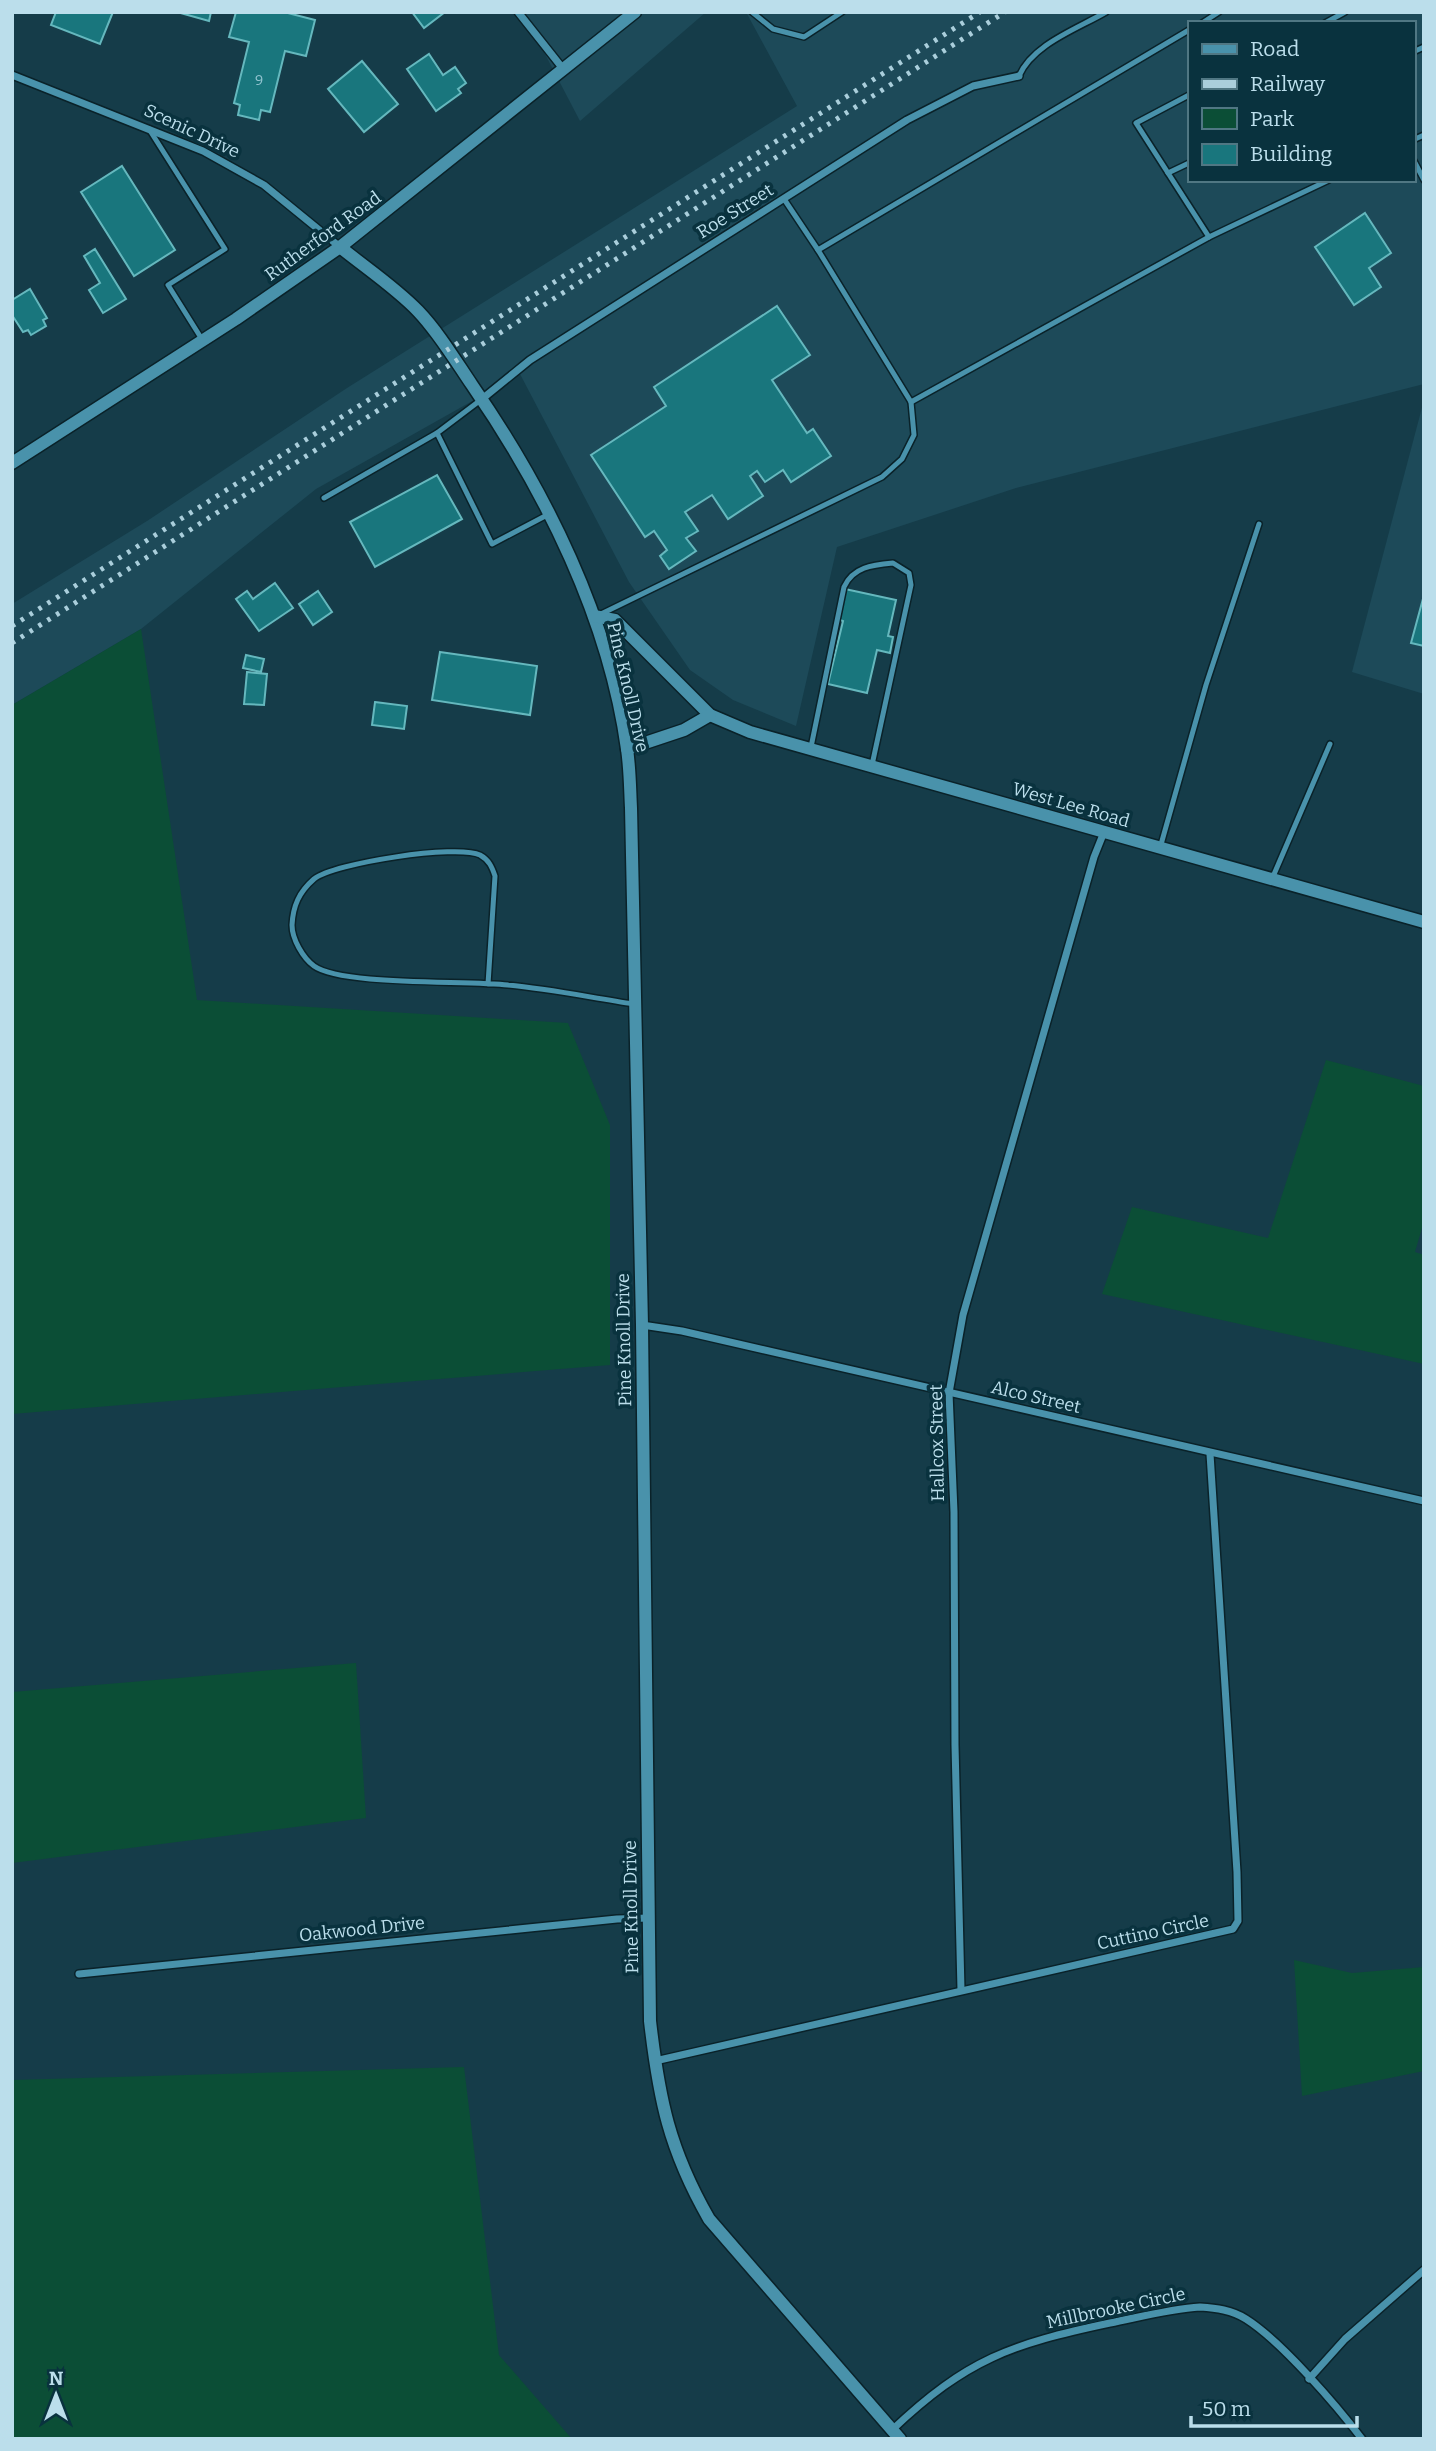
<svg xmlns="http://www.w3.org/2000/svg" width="1436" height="2451" font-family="Bitter,serif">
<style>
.built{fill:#1d4a59;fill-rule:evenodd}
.green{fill:#0b4e36}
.building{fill:#19767d;stroke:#65b8be;stroke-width:2}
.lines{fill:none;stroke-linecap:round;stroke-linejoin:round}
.service-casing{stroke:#0a2229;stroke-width:8}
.minor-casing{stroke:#0a2229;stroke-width:10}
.tertiary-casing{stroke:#0a2229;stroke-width:15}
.service{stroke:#4992ab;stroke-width:5}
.minor{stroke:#4992ab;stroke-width:7}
.tertiary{stroke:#4992ab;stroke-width:12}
.rail{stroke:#aacedb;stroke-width:5;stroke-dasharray:3.5 7;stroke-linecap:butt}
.labels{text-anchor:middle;stroke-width:7;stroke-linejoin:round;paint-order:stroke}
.number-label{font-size:14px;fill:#92c4d0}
.street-label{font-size:18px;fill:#bbdeeb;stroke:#09323e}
</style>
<rect width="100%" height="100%" fill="#153c49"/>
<!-- built -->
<g class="built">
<polygon points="523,12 706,12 580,121"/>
<path d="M746,12H1424V384L1016,488L837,547L796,726L733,700L690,670L629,582L520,374L316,489L141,629L12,705V604L147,521L347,388L797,106ZM1189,23H1413V180H1189Z"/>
<polygon points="1424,400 1424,694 1352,672"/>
</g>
<!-- green -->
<g class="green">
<polygon points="141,629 197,1000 568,1023 610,1125 610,1365 12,1414 12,705"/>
<polygon points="1326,1060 1424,1086 1424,1221 1415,1252 1424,1255 1424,1364 1102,1294 1132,1207 1268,1238"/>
<polygon points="356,1663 366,1818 12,1863 12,1692"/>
<polygon points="1294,1960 1352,1973 1424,1967 1424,2071 1302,2096"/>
<polygon points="464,2067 499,2355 572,2439 12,2439 12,2080"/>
</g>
<!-- building -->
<g class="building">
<polygon points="56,12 113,12 100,44 51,25"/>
<polygon points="177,12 211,12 209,21"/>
<polygon points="236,12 284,12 315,20 306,56 285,51 270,112 261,110 259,120 238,115 240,105 234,103 249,42 229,37"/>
<polygon points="412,12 445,12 424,28"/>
<polygon points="429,54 443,75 455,67 466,83 458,89 461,93 436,111 407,69"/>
<polygon points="362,61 398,104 364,132 328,89"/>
<polygon points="122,166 175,250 134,276 81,192"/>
<polygon points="1365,213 1391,253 1369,268 1381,287 1354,305 1315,247"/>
<polygon points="95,249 126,299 103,313 89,290 100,283 84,256"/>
<polygon points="30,289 47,318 43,320 46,326 31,335 28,330 23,332 12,315 12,300"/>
<polygon points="777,306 810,355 772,380 807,433 813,429 831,456 791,482 783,470 765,482 757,471 750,476 763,496 728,519 712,495 685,512 698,531 686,538 696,551 669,569 660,556 667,550 654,531 645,537 591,455 666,406 654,387"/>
<polygon points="437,475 462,519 375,567 350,522"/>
<polygon points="275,583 293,608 259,631 236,599 247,591 253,599"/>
<polygon points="845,589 896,600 888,636 893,637 890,653 877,650 867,693 828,684 843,621 838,619"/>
<polygon points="318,591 332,612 313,625 299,604"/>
<polygon points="1424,595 1424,646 1411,643"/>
<polygon points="440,652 537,666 530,715 432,700"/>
<polygon points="246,655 264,659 261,672 243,668"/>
<polygon points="247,672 267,674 264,705 244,704"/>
<polygon points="375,702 407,706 404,729 372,725"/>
</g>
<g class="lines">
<defs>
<g id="service">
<polyline points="752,12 773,29 804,37 842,12"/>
<polyline points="1202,23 1219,12"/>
<polyline points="1325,23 1345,12"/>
<polyline points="1413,52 1424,47"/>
<path d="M1019,76C1033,44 1077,29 1106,12"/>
<polyline points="149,129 225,249 168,285 203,341"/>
<polyline points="1413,140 1424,135"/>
<polyline points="1413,159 1424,180"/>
<polyline points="1189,163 1168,173 1209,237 1329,180"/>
<polyline points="1168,173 1136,123 1189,95"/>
<polyline points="784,199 818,250 1189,30"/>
<polyline points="482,399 437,433 492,544 549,514"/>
<polyline points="911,402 1209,237"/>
<polyline points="324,498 437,433"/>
<polyline points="601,614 882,477 902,459 914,435 911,402 818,250"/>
<path d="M811,747L844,587C853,567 872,565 893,563L909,573L911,585L872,765"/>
<polyline points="1160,848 1206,685 1259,524"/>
<polyline points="1272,879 1330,744"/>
<path d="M488,984L495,876C492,867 489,860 480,855C457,844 334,863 314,879C299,892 293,906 292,925C292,939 303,958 314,966C342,986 468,980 508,985C551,989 593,998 634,1004"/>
</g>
<g id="minor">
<polyline points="518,12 564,70"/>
<polyline points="12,75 203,151 264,185 340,247"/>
<polyline points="482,399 530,360 907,120 973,86 1019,76"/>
<polyline points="642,1325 682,1331 1424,1501"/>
<polyline points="79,1974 617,1919 649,1918"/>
<polyline points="961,1990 955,1745 954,1512 949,1393 963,1315 1094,857 1104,832"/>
<polyline points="655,2061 1233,1929 1238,1921 1237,1872 1210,1454"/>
<polyline points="1309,2379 1345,2339 1424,2270"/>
<path d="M892,2430C967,2359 1011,2344 1110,2323C1140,2317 1170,2309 1200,2307C1216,2308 1232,2310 1246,2319C1281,2341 1337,2406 1362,2439"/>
</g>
<g id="tertiary">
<path d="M340,247C366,268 396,288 418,311C439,333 455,360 472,385C546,492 609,619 627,749C630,769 630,789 631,808L642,1325L650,2021C659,2099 669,2149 709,2219L900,2439"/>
<polyline points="12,463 236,319 340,247 635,12"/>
<polyline points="594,616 615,620 710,715 750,732 1424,922"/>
<polyline points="627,749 684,730 710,715"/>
</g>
</defs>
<!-- service casing -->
<use href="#service" class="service-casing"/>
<!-- minor casing -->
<use href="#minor" class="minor-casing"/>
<!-- tertiary casing -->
<use href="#tertiary" class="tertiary-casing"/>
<!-- service -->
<use href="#service" class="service"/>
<!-- minor -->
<use href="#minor" class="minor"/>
<!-- tertiary -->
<use href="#tertiary" class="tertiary"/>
<!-- rail -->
<g class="rail">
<polyline points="12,626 980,12"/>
<polyline points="12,643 1005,12"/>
</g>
</g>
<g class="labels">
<!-- number labels -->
<g class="number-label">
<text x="259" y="85">9</text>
</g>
<!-- street labels -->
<g class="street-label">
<text transform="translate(192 131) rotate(25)" y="6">Scenic Drive</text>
<text transform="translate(735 211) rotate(-32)" y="6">Roe Street</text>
<text transform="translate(323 236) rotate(-36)" y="6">Rutherford Road</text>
<text transform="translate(628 687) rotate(77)" y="6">Pine Knoll Drive</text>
<text transform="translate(1071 805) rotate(16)" y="6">West Lee Road</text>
<text transform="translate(624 1340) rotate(-91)" y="6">Pine Knoll Drive</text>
<text transform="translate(1036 1397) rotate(13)" y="6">Alco Street</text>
<text transform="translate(937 1443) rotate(-91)" y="6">Hallcox Street</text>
<text transform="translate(631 1907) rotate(-91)" y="6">Pine Knoll Drive</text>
<text transform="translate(362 1929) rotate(-6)" y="6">Oakwood Drive</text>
<text transform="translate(1153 1932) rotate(-12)" y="6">Cuttino Circle</text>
<text transform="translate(1116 2308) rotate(-12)" y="6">Millbrooke Circle</text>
</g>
</g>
<!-- border -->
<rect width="1436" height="2451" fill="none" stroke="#bbdeeb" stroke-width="28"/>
<!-- legend -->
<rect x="1188" y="21" width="228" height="161" fill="#09323e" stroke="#507783" stroke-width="2"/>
<rect x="1202" y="44" width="35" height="10" fill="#4992ab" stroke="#507783" stroke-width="2"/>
<text x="1250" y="56" font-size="21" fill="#bbdeeb">Road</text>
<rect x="1202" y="79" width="35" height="10" fill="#aacedb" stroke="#507783" stroke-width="2"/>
<text x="1250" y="91" font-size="21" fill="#bbdeeb">Railway</text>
<rect x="1202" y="108" width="35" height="21" fill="#0b4e36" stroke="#507783" stroke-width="2"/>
<text x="1250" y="126" font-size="21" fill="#bbdeeb">Park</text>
<rect x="1202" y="144" width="35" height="21" fill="#19767d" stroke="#507783" stroke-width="2"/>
<text x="1250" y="161" font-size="21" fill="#bbdeeb">Building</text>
<!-- north arrow -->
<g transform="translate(56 2395)" stroke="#09323e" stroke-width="5" paint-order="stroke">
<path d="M0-5L12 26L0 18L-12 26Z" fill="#bbdeeb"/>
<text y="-10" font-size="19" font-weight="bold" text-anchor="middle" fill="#bbdeeb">N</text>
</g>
<!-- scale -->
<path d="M1191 2416v10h166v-10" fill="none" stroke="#bbdeeb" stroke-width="3.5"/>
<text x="1202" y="2416" font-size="21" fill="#bbdeeb" stroke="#09323e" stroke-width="5" paint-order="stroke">50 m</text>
</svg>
